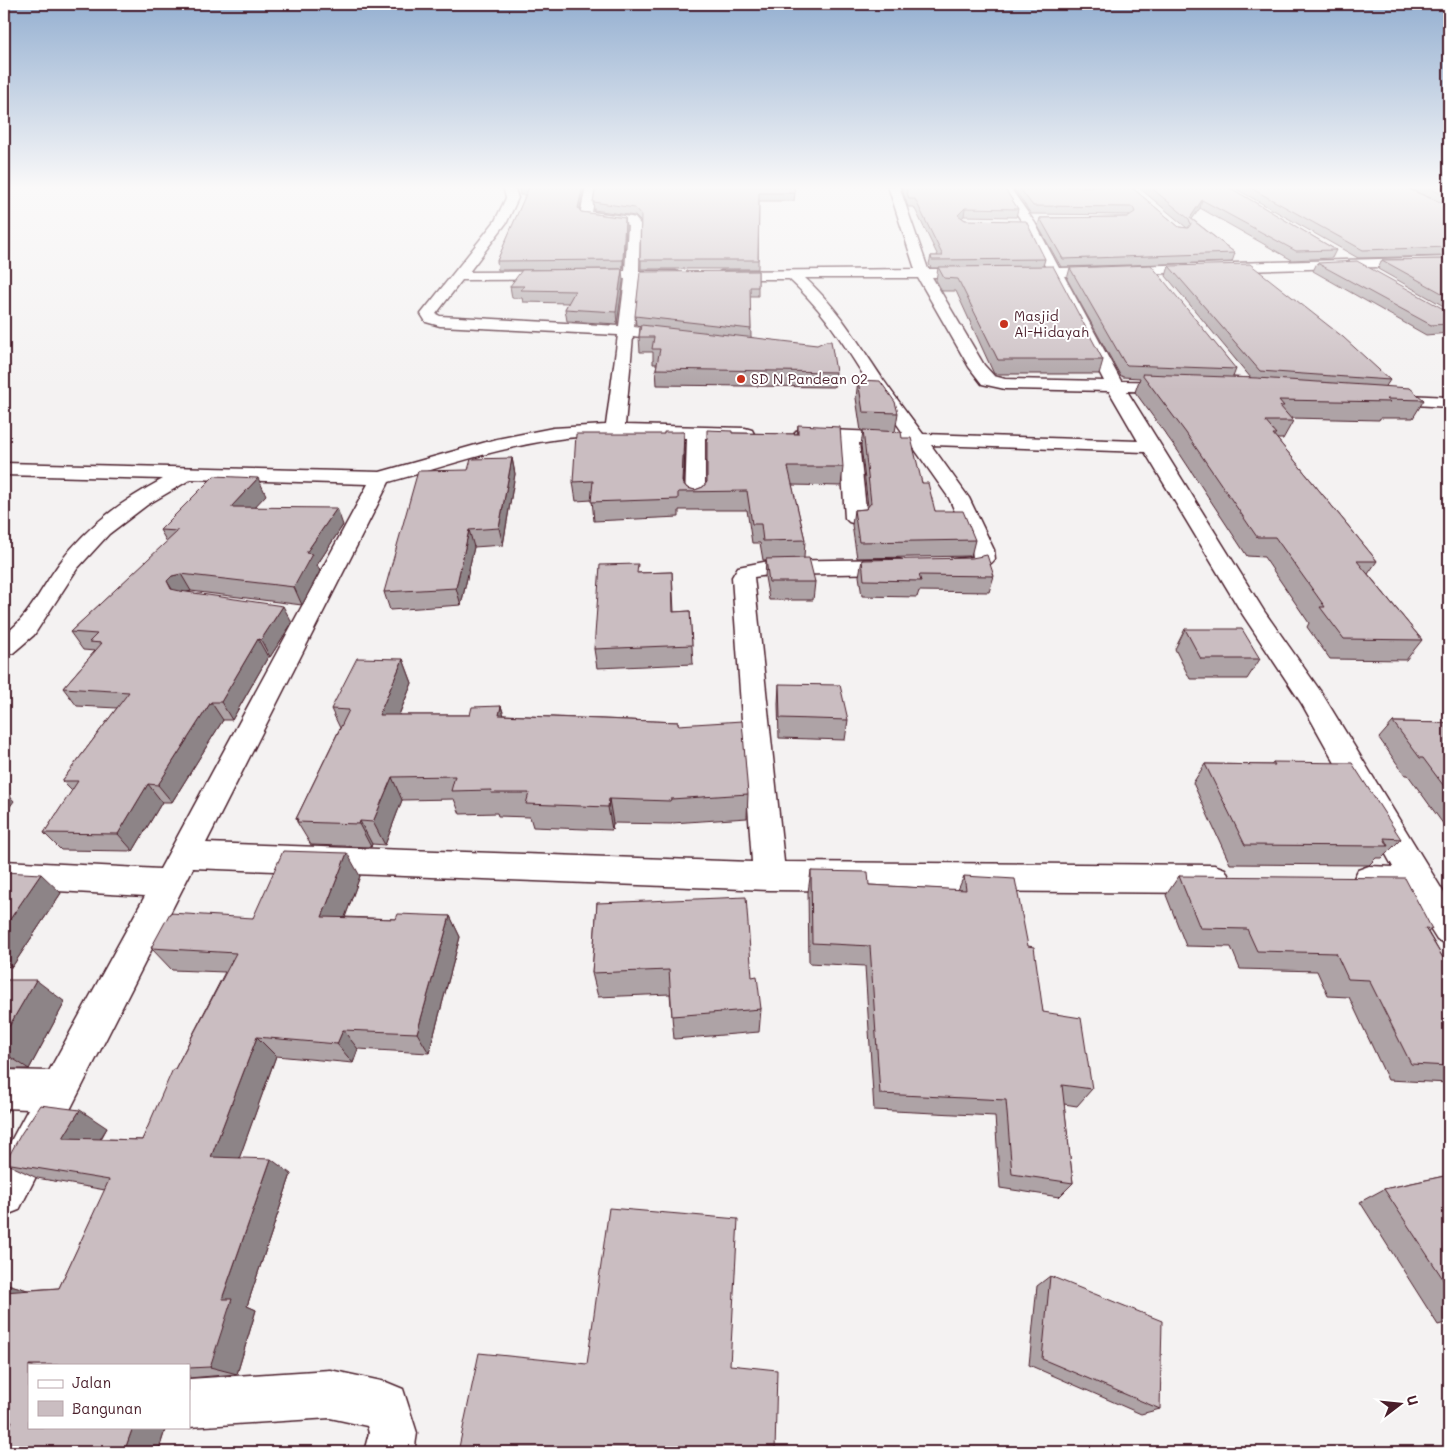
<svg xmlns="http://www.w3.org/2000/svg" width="1453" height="1456" font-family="Mali,sans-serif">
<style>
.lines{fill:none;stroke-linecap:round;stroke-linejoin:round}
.street-casing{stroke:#4a1f2b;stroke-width:3}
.street{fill:#fff;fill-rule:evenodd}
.wall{fill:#aea3a6;stroke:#4a1f2b}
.shaded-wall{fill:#8d8487;stroke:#4a1f2b}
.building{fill:#cabdc1;stroke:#4a1f2b}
.poi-dot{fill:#c8321e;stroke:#fff;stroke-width:2}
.labels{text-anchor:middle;stroke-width:4;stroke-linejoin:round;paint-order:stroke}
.far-poi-label{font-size:14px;fill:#4a1f2b;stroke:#fff;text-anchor:start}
</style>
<rect width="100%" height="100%" fill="#f4f2f2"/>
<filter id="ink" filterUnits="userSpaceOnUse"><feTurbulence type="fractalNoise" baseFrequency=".02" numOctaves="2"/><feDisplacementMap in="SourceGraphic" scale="10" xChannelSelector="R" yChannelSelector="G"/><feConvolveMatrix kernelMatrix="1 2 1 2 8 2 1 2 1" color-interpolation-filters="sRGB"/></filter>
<g filter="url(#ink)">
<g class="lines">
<defs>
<g id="street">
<path d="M503,186H514L518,198L507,222L469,272L625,271L628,225L586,219L580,215L586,186H597L592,212L631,217L635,218L640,224L639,271H676L683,275L676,279H639L634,327L677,332L683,334L685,337L683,340L677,342L633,336L625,425L745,428L752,430L754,434L752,438L745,440L705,438V501L702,505L695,507L688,505L685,501L687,438C642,436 597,433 552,440C497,448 443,467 389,482L206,843L752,862L732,577L738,567L769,561L898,559L906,561L909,566L906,571L898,573L769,575L754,577L784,862L1214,865L1225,869L1230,879L1225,889L1214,893L769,890L193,868L19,1210L4,1216V1154L28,1109L4,1108V1070L49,1071L145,896L4,888V861L160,869L368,484L191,479L147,505L109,534L77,569L34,635L13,653L4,655V635C30,617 43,584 62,560C89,524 124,500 163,479L4,475V463L380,472L497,439L553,428L606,425L618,335L440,326L426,322L421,314L495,221L506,198ZM625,279L619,326L440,316L436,314L462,280Z"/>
<path d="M888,186H899L928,269H973L980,273L973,277H932L984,365L994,376L1005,379L1104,381L1050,276L1019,277L1012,273L1019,269L1046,268L1023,223L998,186H1009L1035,223L1059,268L1449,257V265L1064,276L1121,381L1176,382L1182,383L1185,387L1182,391L1176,392L1127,391L1264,611L1321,692L1449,901V944L1437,940L1409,895L1369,894L1358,890L1353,880L1358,870L1369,866L1393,867L1302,704L1243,615L1145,452L931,445L969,498L994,550L995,559C985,573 959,574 943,570L940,565L943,560L973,557L972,550L949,498L911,444L859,443L867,518L863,522L856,524L849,522L845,518L840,442L796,439L794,435L796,431L803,429L903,433C891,415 878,397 866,379C841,340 824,311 789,279H721L714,275L721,271L915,269ZM805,278H918L969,367L982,384L1005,389L1109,391L1138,441L923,434C909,415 895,397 882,378C858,342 837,307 805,278Z"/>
<polygon points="1386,394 1449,397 1449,407 1380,403 1377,399 1380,395"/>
<polygon points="330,1370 386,1382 403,1389 417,1433 414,1452 364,1452 369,1433 367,1426 330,1418 189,1427 189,1379"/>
</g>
</defs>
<!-- street casing -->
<use href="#street" class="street-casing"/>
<!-- street -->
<use href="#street" class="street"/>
</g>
<!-- wall -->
<g class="wall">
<polygon points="585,186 580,211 581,212 625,218 626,227 623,269 498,270 497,261 526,195 520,195 519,187"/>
<polygon points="596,186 795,193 794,201 759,201 758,269 641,269 641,222 635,216 594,210 593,202"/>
<polygon points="901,186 1003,186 1018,209 1016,217 964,216 962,218 1045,259 1043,266 1103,360 1099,374 994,374 956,291 942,291 936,280 938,268 931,268 929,264 931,256 938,256 914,207 908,207"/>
<polygon points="1012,186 1130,186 1179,227 1187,228 1137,186 1227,186 1336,250 1332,258 1292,260 1200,208 1192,219 1235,253 1232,262 1061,267 1038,226 1040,218 1127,217 1130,215 1031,214"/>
<polygon points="1231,186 1402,186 1446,205 1403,186 1449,186 1449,256 1358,258"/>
<polygon points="1449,259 1449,309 1378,269 1382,260"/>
<polygon points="1317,263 1449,312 1449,333 1426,335 1313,271"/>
<polygon points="1169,266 1390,380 1386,386 1424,400 1413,418 1380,418 1379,420 1291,418 1293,421 1283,439 1277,439 1377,561 1368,574 1422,640 1406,660 1330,659 1307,627 1309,623 1264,557 1247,556 1178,451 1135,392 1140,378 1123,377 1120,375 1067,279 1070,268 1236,369 1233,377 1251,378 1166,276"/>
<polygon points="758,271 758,296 750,296 751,337 836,372 834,387 657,385 656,369 657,364 653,364 653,352 640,352 639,337 640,326 636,325 635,316"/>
<polygon points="623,281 617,324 567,321 565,309 568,303 523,302 522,298 512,298 510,286"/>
<polygon points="858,380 898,413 895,432 902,438 935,511 975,540 971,556 857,558 852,525 854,510 866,509 868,506 861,445 863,431 861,431 856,398"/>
<polygon points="798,425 843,467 841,486 792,485 805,540 804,558 815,582 813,600 769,600 765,577 766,560 763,560 760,543 752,543 747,510 679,510 679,517 594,521 592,500 576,501 573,482 664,434 684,432 685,450 684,484 687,488 695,490 703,487 707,482 732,433 797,434"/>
<polygon points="512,458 515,474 503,545 474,547 461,605 390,610 384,592 468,470"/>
<polygon points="266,495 254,507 343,525 317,565 320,571 302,605 191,591 187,592 292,623 270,657 268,657 232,720 223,720 172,802 162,802 133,851 61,850 44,833 72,791 62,781 117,708 77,706 63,688 95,651 83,650 70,632 167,542 160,530"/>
<polygon points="862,560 994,576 989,592 919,591 917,597 862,596 859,576"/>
<polygon points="672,572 674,612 690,611 693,664 597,668 594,649 638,573"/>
<polygon points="1185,629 1260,659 1247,679 1190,679 1175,649"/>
<polygon points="403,659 412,683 399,715 470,715 501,706 504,715 678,722 678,725 748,794 747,818 672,823 672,824 613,823 612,830 533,827 530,817 498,816 497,813 460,814 454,799 402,800 385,845 372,844 371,847 311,845 297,822 297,821 296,819 340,728 331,709"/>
<polygon points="779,684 848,720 845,740 779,738 778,704"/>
<polygon points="1393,722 1449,723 1449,832 1408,775 1405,775 1379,738"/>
<polygon points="1273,762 1401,839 1382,858 1376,858 1369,865 1230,864 1193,783 1205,764 1271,765"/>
<polygon points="811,871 869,885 958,890 964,876 1028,946 1043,1012 1092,1089 1077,1106 1064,1104 1073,1183 1059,1197 1000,1188 995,1116 874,1110 865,966 809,963 808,892"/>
<polygon points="4,872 61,893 12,967 4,966"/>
<polygon points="360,876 345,917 396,919 450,916 460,937 429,1053 358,1049 353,1063 276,1056 239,1158 291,1174 247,1306 256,1310 237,1374 189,1378 189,1365 29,1365 166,1427 158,1452 4,1452 9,1428 11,1423 4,1422 4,1283 27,1290 59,1288 105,1190 37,1178 5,1163 107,1128 101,1139 142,1140 175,1069 225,972 172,970 151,948 253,918"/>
<polygon points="1179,876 1432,929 1428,932 1449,968 1449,1083 1388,1080 1349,997 1328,996 1317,971 1240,969 1231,947 1186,946 1166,895"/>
<polygon points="597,903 752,977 761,1009 759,1032 674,1039 670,994 598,997 592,973"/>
<polygon points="4,980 65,1002 29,1069 4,1069"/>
<polygon points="1449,1175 1449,1322 1438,1325 1360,1202 1384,1189"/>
<polygon points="1050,1276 1160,1409 1141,1414 1029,1365 1037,1286"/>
</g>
<!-- shaded-wall -->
<g class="shaded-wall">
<polygon points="583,186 585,186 578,216 578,208"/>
<polygon points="1202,200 1200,208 1190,222 1190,218"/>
<polygon points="965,208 964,216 956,223 958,215"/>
<polygon points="625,218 626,227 623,269 623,260"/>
<polygon points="622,269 623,281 617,324 616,312"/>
<polygon points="684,432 685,450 683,492 682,482"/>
<polygon points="512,458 515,474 503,545 499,528"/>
<polygon points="258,478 266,495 239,524 231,507"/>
<polygon points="337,508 343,525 317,565 320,571 302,605 294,587 306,553"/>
<polygon points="469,530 474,547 461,605 456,588"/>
<polygon points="181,574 191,591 183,593 178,599 167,581 172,576"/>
<polygon points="283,606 292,623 270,657 261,640"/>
<polygon points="258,639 268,657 232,720 221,702"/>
<polygon points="403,659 412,683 389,739 379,715"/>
<polygon points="211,702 223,720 172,802 158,785"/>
<polygon points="501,706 508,730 499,715"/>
<polygon points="392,777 402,800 385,845 373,822"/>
<polygon points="148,784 162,802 133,851 118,834"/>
<polygon points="4,790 14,801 4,815"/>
<polygon points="609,799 613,823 612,830 608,807"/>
<polygon points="360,821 372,844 371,847 359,824"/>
<polygon points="347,853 360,876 337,939 322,917"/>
<polygon points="41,874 61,893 12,967 4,960 4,928"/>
<polygon points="450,916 460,937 429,1053 417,1033"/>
<polygon points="36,980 65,1002 29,1069 4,1053 4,1035"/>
<polygon points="343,1030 358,1049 353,1063 337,1044"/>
<polygon points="257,1037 276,1056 234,1173 211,1157"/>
<polygon points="4,1108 8,1110 4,1117"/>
<polygon points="80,1110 107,1128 91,1154 63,1138"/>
<polygon points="271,1159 291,1174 247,1306 256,1310 237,1374 210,1367 222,1299"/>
<polygon points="4,1283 31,1291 4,1297"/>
<polygon points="133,1427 166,1427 158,1452 124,1452"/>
</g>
<!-- building -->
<g class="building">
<polygon points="520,186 583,186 578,208 581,212 625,218 623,260 497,261 529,187 519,187"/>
<polygon points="596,186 794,186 795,193 759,193 758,260 640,260 641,215 635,208 593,202"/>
<polygon points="905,186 1003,186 1018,209 965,208 958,215 965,220 1026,221 1045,259 932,260 931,256 943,256 915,199 909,199"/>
<polygon points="1018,186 1130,186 1179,227 1188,228 1191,224 1189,219 1149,186 1227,186 1336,250 1296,251 1202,200 1190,218 1235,253 1063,259 1040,218 1127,217 1135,212 1133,207 1033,206"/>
<polygon points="1247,186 1401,186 1449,206 1449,247 1363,250"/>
<polygon points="1424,186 1449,186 1449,197"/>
<polygon points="1449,259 1449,297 1382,260"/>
<polygon points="1357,261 1449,312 1449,324 1431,325 1317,263"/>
<polygon points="1250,264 1343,337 1390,380 1260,371 1169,266"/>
<polygon points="1151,265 1236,369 1127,365 1124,362 1070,268"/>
<polygon points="1053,266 1103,360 998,360 958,279 944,278 938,267"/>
<polygon points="622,269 616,312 565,309 575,291 521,290 524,286 510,286 522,270"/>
<polygon points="758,271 758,287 750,287 751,329 635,316 640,272"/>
<polygon points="641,325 817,345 826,341 831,341 836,372 656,369 660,349 652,349 654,337 639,337"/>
<polygon points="1142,374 1257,378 1410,388 1424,400 1387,399 1390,402 1279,400 1284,406 1280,406 1293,421 1265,421 1276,434 1273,434 1377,561 1357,561 1422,640 1344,639 1320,607 1325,607 1275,537 1257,537 1186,433"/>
<polygon points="858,380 880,381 895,402 898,413 863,412"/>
<polygon points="798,425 840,427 843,467 788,467 805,540 763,541 761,524 752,524 747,491 678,492 678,499 591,502 593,481 573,482 576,434 664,434 664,432 684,432 682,482 687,488 695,490 703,487 707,482 707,430 732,431 732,433 798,434"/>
<polygon points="863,430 901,432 902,438 911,438 922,483 928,483 935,511 963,511 975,540 859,542 854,510 866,509 871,503"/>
<polygon points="512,458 499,528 469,530 456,588 384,592 418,471 468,470 471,459"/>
<polygon points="214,476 258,478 231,507 337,508 306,553 312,554 294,587 181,574 172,576 167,581 171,589 180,591 283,606 261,640 258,639 221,702 211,702 158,785 148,784 118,834 44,833 78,781 62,781 129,692 63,688 102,643 89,642 97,634 70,632 178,531 160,530"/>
<polygon points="987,555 994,576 919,575 921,581 864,580 862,560 972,558"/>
<polygon points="809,558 815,582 769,582 766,559"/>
<polygon points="638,564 637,573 672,572 673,612 690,611 692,645 594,649 600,565"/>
<polygon points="1185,629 1242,629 1260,659 1201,659"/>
<polygon points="357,658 403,659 379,715 470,715 472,707 501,706 499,715 678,722 678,725 742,721 748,794 671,799 670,801 609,799 608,807 526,804 529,793 491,793 492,790 451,791 455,776 392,777 373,822 360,821 359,824 297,822 298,819 296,819 349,710 331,709"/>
<polygon points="779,684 840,685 848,720 780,718"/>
<polygon points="1393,722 1449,723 1449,793 1423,758 1420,758"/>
<polygon points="1273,762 1352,763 1401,839 1384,838 1388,846 1245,845 1205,764 1275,765"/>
<polygon points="283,851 347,853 322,917 396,919 398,914 450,916 417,1033 343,1030 337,1044 257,1037 211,1157 271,1159 222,1299 232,1299 210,1367 189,1368 189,1365 29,1365 29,1427 133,1427 124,1452 4,1452 4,1430 9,1428 12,1421 4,1420 4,1292 59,1288 109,1180 5,1163 21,1134 40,1105 80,1110 63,1138 142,1140 173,1069 175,1069 236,953 151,948 170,913 253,918"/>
<polygon points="811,871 868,872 869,885 966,890 964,876 1015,879 1028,946 1034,947 1043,1012 1081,1018 1092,1089 1062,1085 1073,1183 1012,1174 1006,1100 880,1094 870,946 812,943"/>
<polygon points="4,872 41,874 4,928"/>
<polygon points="1179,876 1405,878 1432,929 1425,928 1449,968 1449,1066 1411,1064 1369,980 1348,979 1336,953 1257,951 1247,929 1200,928"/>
<polygon points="746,897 752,977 757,976 761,1009 672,1016 669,970 592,973 597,903"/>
<polygon points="4,980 36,980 4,1035"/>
<polygon points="1449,1175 1449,1288 1384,1189"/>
<polygon points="609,1208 738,1219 730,1365 777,1370 775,1452 458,1452 479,1353 587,1364"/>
<polygon points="1050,1276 1162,1321 1160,1409 1042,1359"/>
</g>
</g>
<!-- sky -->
<linearGradient id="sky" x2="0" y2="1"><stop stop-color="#95b0d1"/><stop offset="0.48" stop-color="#faf9f9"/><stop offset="1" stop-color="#faf9f9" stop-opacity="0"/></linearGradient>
<rect width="1453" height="390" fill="url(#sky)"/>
<!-- markers -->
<g class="poi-dot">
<circle cx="1004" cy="324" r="5"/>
<circle cx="741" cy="379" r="5"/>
</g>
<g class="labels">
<!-- far-poi labels -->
<g class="far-poi-label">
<text x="1014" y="321">Masjid<tspan x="1014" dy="16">Al-Hidayah</tspan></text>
<text x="751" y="384">SD N Pandean 02</text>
</g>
</g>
<!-- margin -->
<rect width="1453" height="1456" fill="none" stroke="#fff" stroke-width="20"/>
<rect x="10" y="10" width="1433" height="1436" fill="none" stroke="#4a1f2b" stroke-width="2" filter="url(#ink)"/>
<!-- legend -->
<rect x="28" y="1364" width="162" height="65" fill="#ffffff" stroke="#b7a5aa"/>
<rect x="38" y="1380" width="25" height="8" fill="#ffffff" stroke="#b7a5aa"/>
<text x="72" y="1388" font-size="15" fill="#4a1f2b">Jalan</text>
<rect x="38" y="1401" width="25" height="15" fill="#cabdc1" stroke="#b7a5aa"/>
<text x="72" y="1414" font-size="15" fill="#4a1f2b">Bangunan</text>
<!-- north arrow -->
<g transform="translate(1400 1404) rotate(74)" stroke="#ffffff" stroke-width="4" paint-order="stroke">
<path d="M0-4L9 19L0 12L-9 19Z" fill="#4a1f2b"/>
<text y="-8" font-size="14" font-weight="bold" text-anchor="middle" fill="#4a1f2b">U</text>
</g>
</svg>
